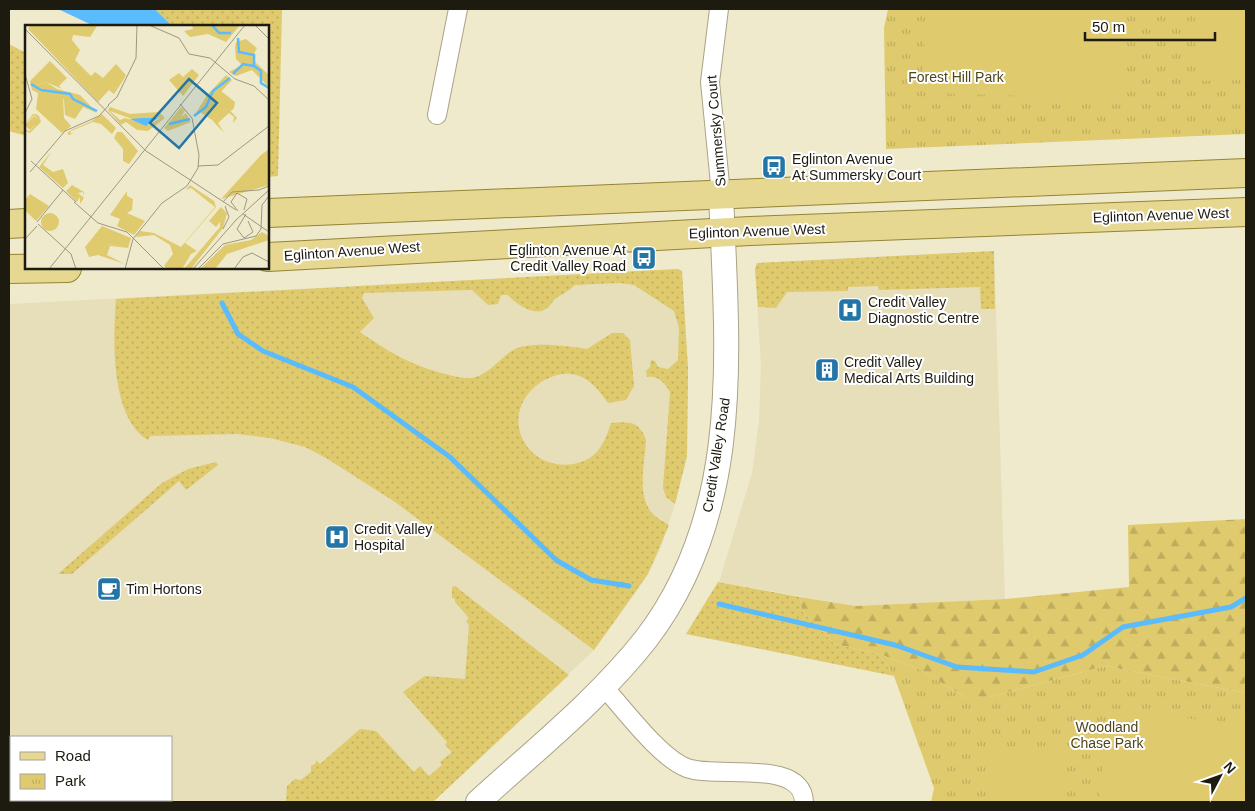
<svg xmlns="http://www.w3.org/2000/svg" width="1255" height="811" font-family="Arial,sans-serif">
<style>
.built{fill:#e6dfba;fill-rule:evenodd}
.grass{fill:url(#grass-dots)}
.forest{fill:url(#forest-firs)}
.park{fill:url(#park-tufts)}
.pitch{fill:#dfca6e}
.water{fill:#5abcfc}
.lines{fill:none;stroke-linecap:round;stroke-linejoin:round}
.stream{stroke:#5abcfc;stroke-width:5}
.street-casing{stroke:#a9a388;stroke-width:20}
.secondary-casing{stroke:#a9a388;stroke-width:26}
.primary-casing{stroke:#958434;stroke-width:30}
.street{stroke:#fff;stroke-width:18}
.secondary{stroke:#fff;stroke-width:24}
.primary{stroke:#e6d791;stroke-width:28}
.labels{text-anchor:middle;stroke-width:4;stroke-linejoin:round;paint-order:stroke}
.park-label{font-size:14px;fill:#4f4619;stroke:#fff}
.street-label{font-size:14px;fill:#1d1a10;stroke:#fff}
.poi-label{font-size:14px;fill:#1d1a10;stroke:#fff;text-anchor:start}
.inset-river{fill:none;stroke:#5abcfc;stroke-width:2.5}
.inset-road{fill:none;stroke:#9c9781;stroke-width:1}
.view{fill:#2375a6;fill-opacity:0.15;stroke:#2375a6;stroke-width:2.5}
.inset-edge{fill:none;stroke:#1d1a10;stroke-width:2.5}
</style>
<defs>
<pattern id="grass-dots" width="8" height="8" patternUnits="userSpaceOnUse" patternTransform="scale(1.25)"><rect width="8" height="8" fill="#dfca6e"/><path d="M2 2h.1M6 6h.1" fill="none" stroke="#bfad5e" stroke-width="1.8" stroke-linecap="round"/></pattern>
<pattern id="forest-firs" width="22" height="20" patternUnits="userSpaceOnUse" patternTransform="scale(1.25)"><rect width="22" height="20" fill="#dfca6e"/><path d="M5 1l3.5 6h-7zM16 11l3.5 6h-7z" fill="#bfad5e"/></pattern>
<pattern id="park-tufts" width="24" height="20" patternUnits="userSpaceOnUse" patternTransform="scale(1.25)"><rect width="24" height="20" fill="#dfca6e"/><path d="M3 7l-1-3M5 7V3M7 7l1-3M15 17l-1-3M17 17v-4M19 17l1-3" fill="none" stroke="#bfad5e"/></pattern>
</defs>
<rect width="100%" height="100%" fill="#f0eacc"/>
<!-- built -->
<g class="built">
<polygon points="994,251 1005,599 856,606 719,582 752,473 759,420 761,366 755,269 757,263"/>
<path d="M678,269L682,271L688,369L687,456L675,504L660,550L648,574L629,602L594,650L433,802H9V304ZM11,737H171V800H11Z"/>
</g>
<!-- grass -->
<g class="grass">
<polygon points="155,9 282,9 278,176 268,177 268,26 172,26"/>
<polygon points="9,44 26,53 26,136 9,131"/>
<polygon points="994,251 995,309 981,309 980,287 879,290 878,286 848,287 848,291 787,292 776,308 758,307 755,269 757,263"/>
<path d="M678,269L682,271L688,369L687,456L675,504L666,497L663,488L670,392C665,383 658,375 647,377L646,371L650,367L651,360L655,361L658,367L668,369L678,360L679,328L674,311L634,285L620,283L575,285C569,291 562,294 555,299C552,302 550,306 547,308C535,318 516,304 508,295H501L498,304L488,305L472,290L364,293L362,298L374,318L360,332C389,352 407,363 441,373C450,375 462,379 471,378C489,376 501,356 515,349C531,341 570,346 587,349L612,333H623L630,340L634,386L626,400L608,403C598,388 584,371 563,374C527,379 503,419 530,450C546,468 578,470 596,453C604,444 607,435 611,423C628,421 640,421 646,440C645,460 638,489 648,507C652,516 661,520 669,525L648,574L594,650L395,502L326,458L305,447L270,438L237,434L150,436L148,440C110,418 113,338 116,299Z"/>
<polygon points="216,462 218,465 186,490 179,481 72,574 58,574 162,483 188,469"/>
<polygon points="718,582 800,597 802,611 835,644 879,654 894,676 686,634"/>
<polygon points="455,586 569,675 433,802 286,802 287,786 295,779 301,780 311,772 311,766 316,763 316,760 320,764 360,729 376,731 414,772 420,766 429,776 442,765 440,762 452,752 445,745 447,742 403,692 425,676 465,679 469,625 466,621 469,618 455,602 455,599 452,598 452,587"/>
</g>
<!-- forest -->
<polygon class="forest" points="1246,519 1246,693 1105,666 990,697 965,697 917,668 879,654 835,644 802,611 800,597 856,606 1005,599 1129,587 1128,525"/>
<!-- park -->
<g class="park">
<polygon points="888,9 1246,9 1246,134 886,149 884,28"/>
<polygon points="879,654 917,668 965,697 990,697 1105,666 1246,693 1246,802 931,802 934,788 894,676"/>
</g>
<!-- pitch -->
<g class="pitch">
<path d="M926,9H1119C1129,38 1127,69 1125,99L929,93L922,85Z"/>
<polygon points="1195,9 1246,9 1246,80 1195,81"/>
<polygon points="1107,711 1246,724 1239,802 1099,802"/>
<polygon points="991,746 1067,754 1063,802 985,802"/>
</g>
<!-- water -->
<polygon class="water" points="58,9 155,9 172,26 94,26"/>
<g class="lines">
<!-- stream -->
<g class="stream">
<polyline points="222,303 238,334 263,351 353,387 450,457 556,560 591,580 629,586"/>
<polyline points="719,604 895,645 957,667 1034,672 1083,655 1123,627 1231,607 1246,598"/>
</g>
<defs>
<g id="street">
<polyline points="719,9 710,82 721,194"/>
<polyline points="437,115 458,9"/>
<path d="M603,686C624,709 660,758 687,768C717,779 802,758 804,802"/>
</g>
<path id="secondary" d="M478,802C534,751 599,699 646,639C745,510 727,346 721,194"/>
<g id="primary">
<polyline points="268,213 1246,173"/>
<polyline points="9,224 26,223"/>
<polyline points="268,257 750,231 1246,212"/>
<polyline points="9,269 67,268"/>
</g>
</defs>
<!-- street casing -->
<use href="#street" class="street-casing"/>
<!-- secondary casing -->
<use href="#secondary" class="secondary-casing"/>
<!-- primary casing -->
<use href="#primary" class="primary-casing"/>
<!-- street -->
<use href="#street" class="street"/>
<!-- secondary -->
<use href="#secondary" class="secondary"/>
<!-- primary -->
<use href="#primary" class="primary"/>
</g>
<!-- icons -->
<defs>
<symbol id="bus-square" viewBox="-11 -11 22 22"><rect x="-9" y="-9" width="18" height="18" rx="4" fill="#2375a6" stroke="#fff"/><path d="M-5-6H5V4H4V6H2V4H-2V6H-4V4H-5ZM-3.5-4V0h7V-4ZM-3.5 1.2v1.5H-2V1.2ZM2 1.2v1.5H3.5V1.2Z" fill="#fff"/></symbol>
<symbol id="hospital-square" viewBox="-11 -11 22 22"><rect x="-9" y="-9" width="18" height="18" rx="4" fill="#2375a6" stroke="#fff"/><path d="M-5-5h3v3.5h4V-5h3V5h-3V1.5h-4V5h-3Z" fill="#fff"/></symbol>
<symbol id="building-square" viewBox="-11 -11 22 22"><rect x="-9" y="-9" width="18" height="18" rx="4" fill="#2375a6" stroke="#fff"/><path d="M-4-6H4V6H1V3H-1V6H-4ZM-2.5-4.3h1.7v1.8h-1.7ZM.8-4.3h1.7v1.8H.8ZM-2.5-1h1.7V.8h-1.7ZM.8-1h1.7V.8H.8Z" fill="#fff"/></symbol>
<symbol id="cafe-square" viewBox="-11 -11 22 22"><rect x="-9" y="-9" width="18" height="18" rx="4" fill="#2375a6" stroke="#fff"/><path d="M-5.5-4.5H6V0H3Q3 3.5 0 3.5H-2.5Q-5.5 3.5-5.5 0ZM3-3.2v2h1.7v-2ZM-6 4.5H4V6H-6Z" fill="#fff"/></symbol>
</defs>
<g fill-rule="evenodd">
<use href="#bus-square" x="760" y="153" width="28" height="28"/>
<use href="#bus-square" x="630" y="244" width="28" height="28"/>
<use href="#hospital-square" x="836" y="296" width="28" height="28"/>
<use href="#building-square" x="813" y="356" width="28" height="28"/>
<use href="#hospital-square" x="323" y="523" width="28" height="28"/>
<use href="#cafe-square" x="95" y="575" width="28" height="28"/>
</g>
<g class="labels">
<!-- park labels -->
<g class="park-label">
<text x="956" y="82">Forest Hill Park</text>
<text x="1107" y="732">Woodland<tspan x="1107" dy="16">Chase Park</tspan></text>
</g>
<!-- street labels -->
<g class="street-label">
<text transform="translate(716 131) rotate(-95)" y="5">Summersky Court</text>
<text transform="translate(1161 215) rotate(-2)" y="5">Eglinton Avenue West</text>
<text transform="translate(757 231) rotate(-2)" y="5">Eglinton Avenue West</text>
<text transform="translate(352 251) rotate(-4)" y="5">Eglinton Avenue West</text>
<text transform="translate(716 455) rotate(-81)" y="5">Credit Valley Road</text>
</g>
<!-- poi labels -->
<g class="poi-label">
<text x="792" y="164">Eglinton Avenue<tspan x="792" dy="16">At Summersky Court</tspan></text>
<text x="626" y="255" text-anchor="end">Eglinton Avenue At<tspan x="626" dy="16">Credit Valley Road</tspan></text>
<text x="868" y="307">Credit Valley<tspan x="868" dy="16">Diagnostic Centre</tspan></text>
<text x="844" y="367">Credit Valley<tspan x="844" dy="16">Medical Arts Building</tspan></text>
<text x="354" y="534">Credit Valley<tspan x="354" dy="16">Hospital</tspan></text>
<text x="126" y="594">Tim Hortons</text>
</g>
</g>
<!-- overview -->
<g transform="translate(25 25)">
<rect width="244" height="244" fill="#f0eacc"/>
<path d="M167,0H215L201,17L183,9L165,12L159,6L168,4ZM201,81L212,93L208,98L209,92L204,88L193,98L199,108L187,95ZM85,82L105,89L134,87L140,93L123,106L112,105L101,97L96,100L83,85ZM85,86L107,94L135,93L124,100L100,93L95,95ZM156,82L160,86L156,92L161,88L166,97L143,106L139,103ZM77,89L91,103L87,109L76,99L68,97L46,106L45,110L49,106L46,110H44L42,108L48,104L65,97ZM92,107H97L113,126L104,139L98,136V124L89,113ZM244,124V160L196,174L236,130ZM27,126L18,140L28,147L38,144L43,158L38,163L14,142ZM47,160L59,167V172L58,167L53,168L59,173L55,179V172L52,177L41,166ZM165,160L189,176L191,182L160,218L172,226L166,229L157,244H143L139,241L148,229L145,220L129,210L111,212L115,206L129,208L156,222L190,182L166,163L161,165ZM196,182L202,188L198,203L166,244H159L195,202V197L191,202L184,196ZM16 197a9 9 0 1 1 18 0a9 9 0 1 1-18 0ZM237,207L244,211V215L202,229L190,244H175L200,220L226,215ZM83,219L103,223L85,221L82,230L100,239L73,230Z" fill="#dfca6e" fill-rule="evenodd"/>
<path d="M221,14L232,23L229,29L230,37L244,50V62L227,45L211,51L204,47L217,40L211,34L210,22L211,17ZM201,50L207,55L179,85L171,88L182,70ZM21,57L32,64L55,70L72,88L58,82L50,94L40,90L39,75L35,68L11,66L8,61Z" fill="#dfca6e"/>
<path d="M6,0L72,1L65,12L48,10L47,15L55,25L50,35L66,51L70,47L78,53L91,39L101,50L99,54L89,69L84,65L73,77L3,4ZM25,36L42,53L34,61L37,64L21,57L8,61L12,66L35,68L38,72L39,93L46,101L37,108L11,84L13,68L7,65L5,56ZM167,44L174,50L158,71L144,55L154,48L158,52ZM196,66L210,77L209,83L206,86L201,82L187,95L175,87ZM102,166V171L108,174L107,185L102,188L120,196L109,210L92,201L95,194L85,190ZM5,169L24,181L11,196L0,185V175ZM77,201L106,213L103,223L83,219L73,230L64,232L60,222Z" fill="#dfca6e"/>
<path d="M21 89a7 7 0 1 1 14 0a7 7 0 1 1-14 0ZM8,89H11L14,91L16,97L5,108L0,106V105L5,106L12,98L5,105L0,100L9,91L15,95L9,90L0,99ZM10,173L13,175L11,179L17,185L11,192L0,184L5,176H0Z" fill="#dfca6e"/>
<path d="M133,93L121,101L105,94L116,93Z" fill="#5abcfc"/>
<path class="inset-river" d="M187,0L194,8H206M213,13L214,27L229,30V41L236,46V58L244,63M208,49L218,39L229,41M6,59L16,65L45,69L48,74L72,86M169,91L181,82L188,66L205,53M144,99L165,94"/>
<path class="inset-road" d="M124,0L154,13L164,29L185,33L210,54L229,61L244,75M230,0L244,14M0,4L121,126L211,185M0,49L7,74L0,88M83,80L92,72L111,33L112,0M6,136L51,177M173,141L193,140L244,101M5,147L40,106L74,91L84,80M49,177L73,198L102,207L139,244M198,177L207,167L234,165L244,161M213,186L206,177L212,168L222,174L219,185M218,189L244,207M221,189L212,204L219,213L228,207L223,196M12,197L38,165M13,199L46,229L51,244M198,204L204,192L200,181M0,214L12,201M24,244L220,0M100,244L108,214L137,178L162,161L173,143L174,130L167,93L155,79M168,244L211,195L244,165M173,244L198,219L231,211L236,204L237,180L244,171M209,244L218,232L227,228L244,237"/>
<path class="view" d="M164,54L192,78L154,123L125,98Z"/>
<rect width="244" height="244" class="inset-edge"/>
</g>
<!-- border -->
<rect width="1255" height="811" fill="none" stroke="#1d1a10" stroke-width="20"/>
<!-- legend -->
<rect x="10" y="736" width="162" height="65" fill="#ffffff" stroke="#a5a39f"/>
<rect x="20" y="752" width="25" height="8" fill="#e6d791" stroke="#a5a39f"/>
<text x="55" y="761" font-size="15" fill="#1d1a10">Road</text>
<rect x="20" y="774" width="25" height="15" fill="url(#park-tufts)" stroke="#a5a39f"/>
<text x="55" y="786" font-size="15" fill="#1d1a10">Park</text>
<!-- north arrow -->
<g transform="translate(1220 776) rotate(49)" stroke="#ffffff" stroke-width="4" paint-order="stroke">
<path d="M0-4L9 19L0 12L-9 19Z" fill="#1d1a10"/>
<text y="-8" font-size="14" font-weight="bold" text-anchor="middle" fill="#1d1a10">N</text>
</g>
<!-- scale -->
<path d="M1085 32v8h130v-8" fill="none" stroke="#1d1a10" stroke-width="2.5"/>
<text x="1092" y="32" font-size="15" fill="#1d1a10" stroke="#ffffff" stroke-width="4" paint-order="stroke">50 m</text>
</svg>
